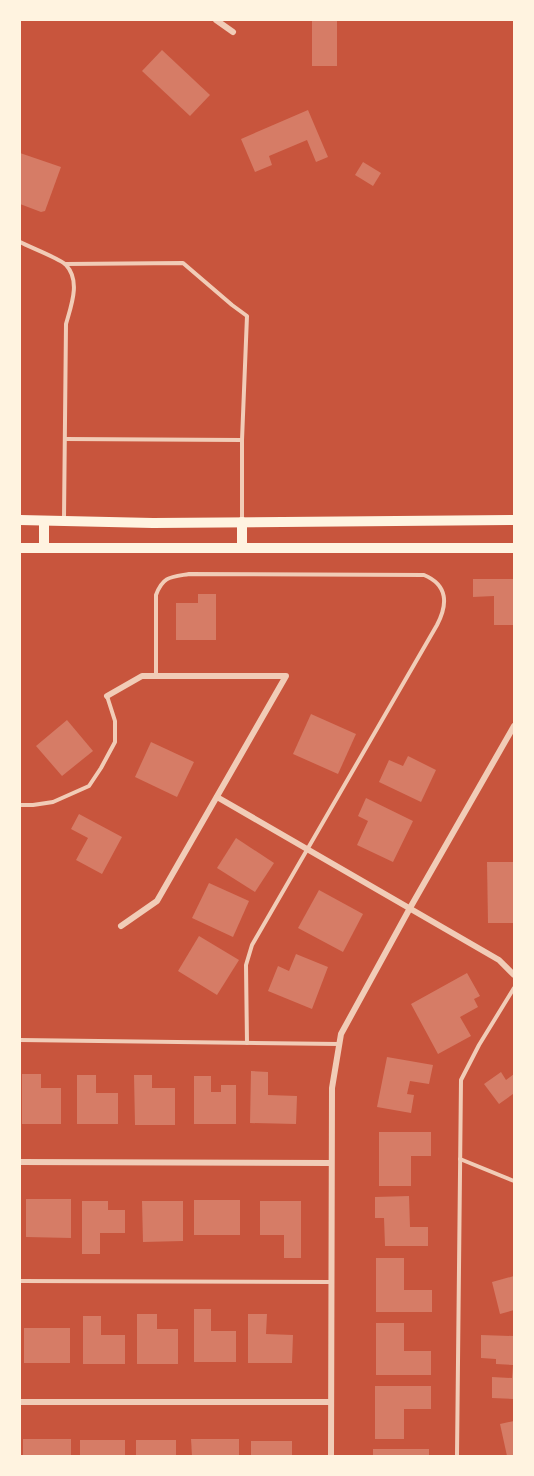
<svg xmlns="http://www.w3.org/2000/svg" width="534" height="1476" font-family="'Golos Text',sans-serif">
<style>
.building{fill:#d67c66}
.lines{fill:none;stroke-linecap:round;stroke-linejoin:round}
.service{stroke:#f1ccb7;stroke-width:4}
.minor{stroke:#f1ccb7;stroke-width:6}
.secondary{stroke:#fff3e0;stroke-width:10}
</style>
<rect width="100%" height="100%" fill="#c8553d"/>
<!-- building -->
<g class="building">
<rect x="312" y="20" width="25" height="46"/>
<polygon points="162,50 210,95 190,116 142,71"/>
<polygon points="308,110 328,157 316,162 307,140 269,156 272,165 255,172 241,139"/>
<polygon points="20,153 61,167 45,211 41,212 20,204"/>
<polygon points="363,162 381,173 373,186 355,175"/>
<polygon points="473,579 514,579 514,625 494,625 494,596 473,597"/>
<polygon points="198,594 216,594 216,640 176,640 176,603 198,603"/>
<polygon points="311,714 356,734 338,774 293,754"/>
<polygon points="67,720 93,751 62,776 36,746"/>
<polygon points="151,742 194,762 177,797 135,777"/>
<polygon points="408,756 436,770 421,802 379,782 389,760 403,766"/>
<polygon points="366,798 413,821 393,862 357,845 368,821 358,816"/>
<polygon points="79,814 122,837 102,874 76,860 88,838 71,829"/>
<polygon points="236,838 274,863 255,892 217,868"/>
<polygon points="487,862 514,862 514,923 488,923"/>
<polygon points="209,883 249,901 233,937 192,918"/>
<polygon points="319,890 363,914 343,952 298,928"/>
<polygon points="199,936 239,960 217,995 178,971"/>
<polygon points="296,954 328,967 312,1009 268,991 278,966 289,971"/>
<polygon points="467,973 480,996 474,999 478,1007 460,1017 471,1036 438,1054 411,1004"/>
<polygon points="387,1057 433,1065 429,1084 410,1081 407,1094 414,1095 411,1113 377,1107"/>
<polygon points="251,1071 268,1072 268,1095 297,1096 296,1124 250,1123"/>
<polygon points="501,1072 506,1080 514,1074 514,1096 513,1094 499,1104 484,1084"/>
<polygon points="22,1074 41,1074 41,1088 61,1088 61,1124 22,1124"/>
<polygon points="77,1075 96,1075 96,1093 118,1093 118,1124 77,1124"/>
<polygon points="134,1075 152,1075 152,1088 175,1088 175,1125 135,1125"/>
<polygon points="194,1076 211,1076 211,1092 221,1092 221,1085 236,1085 236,1124 194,1124"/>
<polygon points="379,1132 431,1132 431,1156 411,1156 411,1186 379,1186"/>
<polygon points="409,1196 410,1227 428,1227 428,1246 385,1246 384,1218 375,1218 375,1197"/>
<polygon points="26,1199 71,1199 71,1238 26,1237"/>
<rect x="194" y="1200" width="46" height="35"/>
<polygon points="82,1201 108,1201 108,1210 125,1210 125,1233 100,1233 100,1254 82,1254"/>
<polygon points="142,1201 183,1201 183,1241 143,1242"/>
<polygon points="260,1201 301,1201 301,1258 284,1258 284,1235 260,1235"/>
<polygon points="376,1258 404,1258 404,1290 432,1290 432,1312 376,1312"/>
<polygon points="514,1276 514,1310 500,1314 492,1282"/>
<polygon points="194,1309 211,1309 211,1331 236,1331 236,1362 194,1362"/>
<polygon points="137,1314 157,1314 157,1329 178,1329 178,1364 137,1364"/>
<polygon points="248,1314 267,1314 266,1334 293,1335 292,1363 248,1363"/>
<polygon points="83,1316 101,1316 101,1335 125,1335 125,1364 83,1364"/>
<polygon points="376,1323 404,1323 404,1351 431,1351 431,1375 376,1375"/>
<rect x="24" y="1328" width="46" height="35"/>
<polygon points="481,1335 514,1336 514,1399 492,1398 492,1377 512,1378 513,1365 496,1364 496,1359 481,1358"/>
<polygon points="375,1386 431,1386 431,1409 404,1409 404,1439 375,1439"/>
<polygon points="514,1421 514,1456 507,1456 500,1424"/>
<rect x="23" y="1439" width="48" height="17"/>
<polygon points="191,1439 239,1439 239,1456 192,1456"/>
<rect x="80" y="1440" width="45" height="16"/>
<rect x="136" y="1440" width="40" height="16"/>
<rect x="251" y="1441" width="41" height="15"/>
<rect x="373" y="1449" width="56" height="7"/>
</g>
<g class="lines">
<!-- service -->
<g class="service">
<path d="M20,242C29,247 61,259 66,265C81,281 71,306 66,324L64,518"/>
<polyline points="66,264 183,263 232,305 247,316 242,440 242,520"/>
<polyline points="65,439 242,440"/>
<path d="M156,676V595C163,576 171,577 189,574L424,575C448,585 448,604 437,625L252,945L246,965L247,1043"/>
<polyline points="20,805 33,805 53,802 89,786 101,768 115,742 115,721 107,696"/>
<polyline points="20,1040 339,1044"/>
<polyline points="460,1159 514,1181"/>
<polyline points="20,1281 331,1282"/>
<polyline points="457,1456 461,1080 479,1045 514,988"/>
</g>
<!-- minor -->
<g class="minor">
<polyline points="216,20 233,32"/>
<polyline points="107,696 142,676 286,676 157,901 121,926"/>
<polyline points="217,797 499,960 514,975"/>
<polyline points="20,1162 331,1163"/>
<polyline points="20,1402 331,1402"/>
<polyline points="331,1456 332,1088 341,1034 410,908 514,726"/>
</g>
<!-- secondary -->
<g class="secondary">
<polyline points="20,520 153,523 514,520"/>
<polyline points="44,521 44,548"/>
<polyline points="20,548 514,548"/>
<polyline points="242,548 242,522"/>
</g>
</g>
<!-- border -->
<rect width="534" height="1476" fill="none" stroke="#fff3e0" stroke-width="42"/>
</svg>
